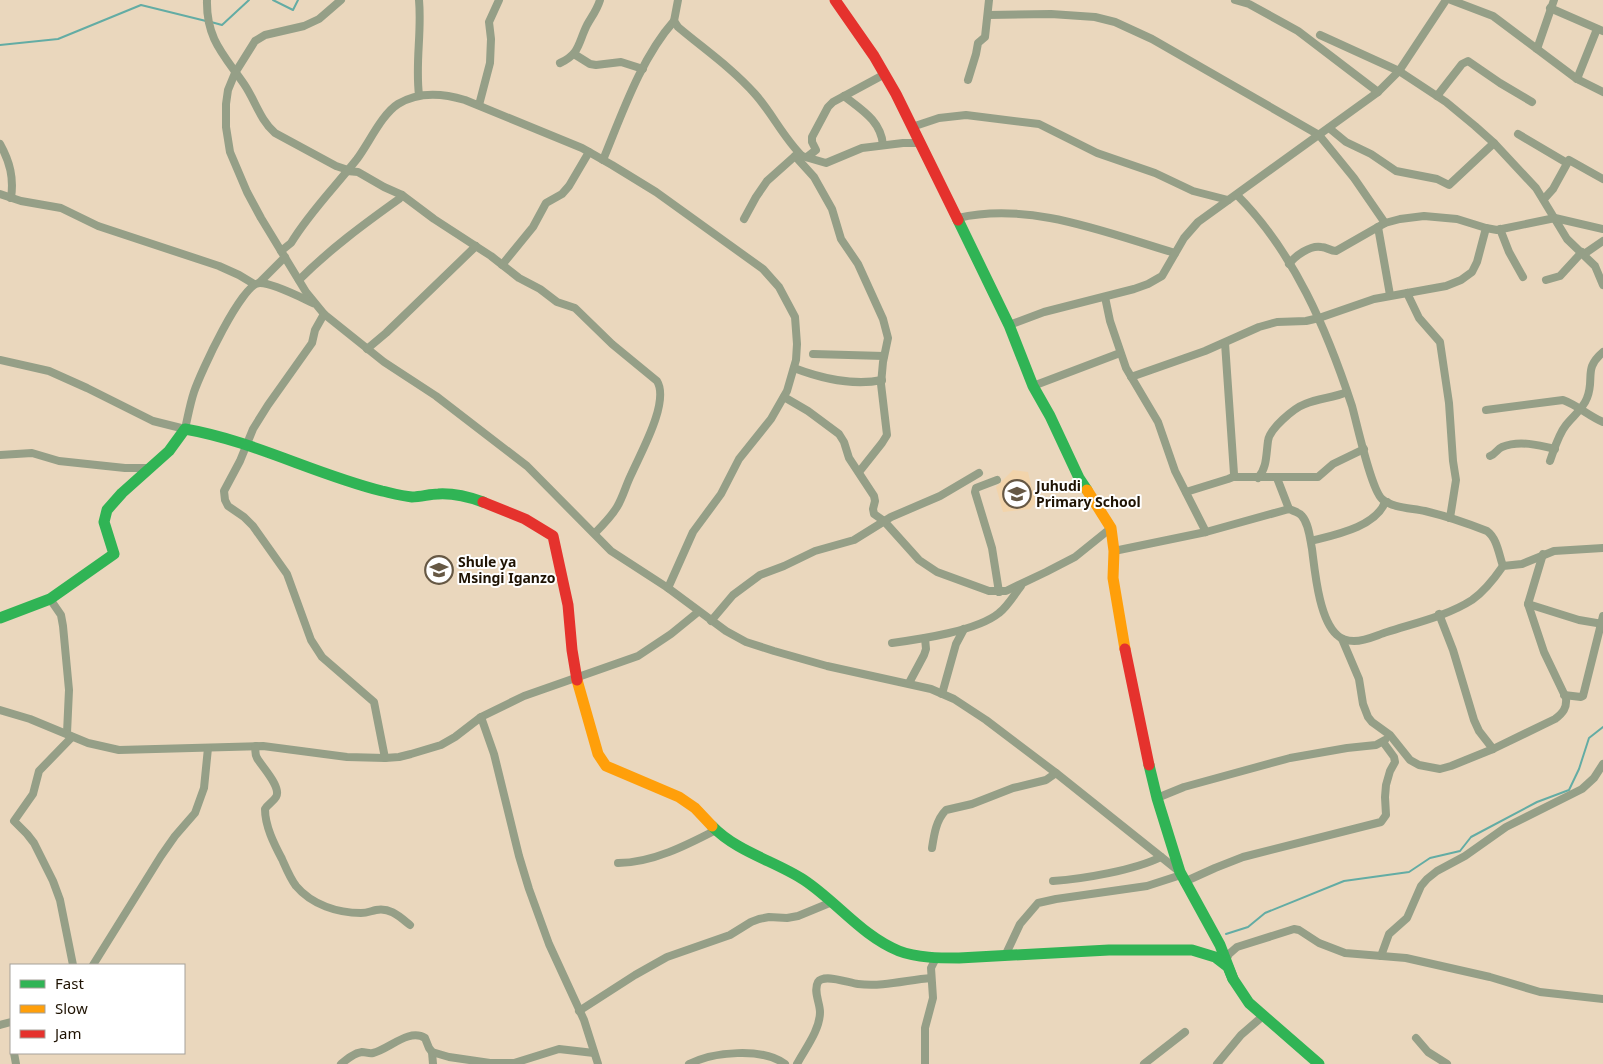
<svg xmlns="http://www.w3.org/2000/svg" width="1603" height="1064" font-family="'Noto Sans',sans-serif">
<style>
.built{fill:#f2d4ab}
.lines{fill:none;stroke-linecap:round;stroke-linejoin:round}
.stream{stroke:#63aca4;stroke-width:2}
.street{stroke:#959f87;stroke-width:8}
.fast{stroke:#30b455;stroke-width:11}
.slow{stroke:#ff9f0a;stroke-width:11}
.jam{stroke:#e5322d;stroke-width:11}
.labels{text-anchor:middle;stroke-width:4;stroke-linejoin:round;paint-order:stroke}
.poi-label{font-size:14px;font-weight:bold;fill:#1f1303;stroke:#fff;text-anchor:start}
</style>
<rect width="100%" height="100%" fill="#ead7bd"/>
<!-- built -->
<polygon class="built" points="1013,470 1028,472 1032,489 1038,500 1030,509 1003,512 996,487"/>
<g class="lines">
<!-- stream -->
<g class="stream">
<polyline points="273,0 293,10 298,0"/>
<polyline points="211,22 222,25 249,0"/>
<polyline points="0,45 58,39 141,5 206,21"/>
<polyline points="1226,934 1248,927 1265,913 1344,881 1409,872 1430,858 1460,851 1471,837 1537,802 1569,790 1579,769 1589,738 1603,727"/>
</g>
<!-- street -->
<g class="street">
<path d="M207,0C206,39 224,55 244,84C255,100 260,120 275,133L336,166L348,170"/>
<polyline points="341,0 319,19 304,26 265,35 255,41 235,73 228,90 226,104 226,127 230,152 247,192 261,218 306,292 324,314 384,362 436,396 527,466 611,551 668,588 726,631 746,642 774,651 827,666 931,689 954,699 986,720 1056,773 1180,872"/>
<path d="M678,0L674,21L678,27C704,49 732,68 755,94C772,113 783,137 802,156"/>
<polyline points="1235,0 1249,4 1298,31 1378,92"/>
<polyline points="1451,0 1493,16 1577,79 1603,92"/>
<polyline points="1550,8 1603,31"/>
<polyline points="988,15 1051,14 1095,17 1115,22 1152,39 1319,135 1354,178 1385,223"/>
<polyline points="1320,35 1399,71 1446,102 1475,126 1494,143 1536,188 1567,239 1595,266 1603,285"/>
<polyline points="1537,49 1554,0"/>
<polyline points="574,54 590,64 596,65 621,62 643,69"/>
<path d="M560,63C580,54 578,43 587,25C592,16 597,10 600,0"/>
<polyline points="1577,79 1597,29"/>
<polyline points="968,80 976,54 978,43 985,37 989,0"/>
<path d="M419,95C415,63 422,32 419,0"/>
<path d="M844,96C862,110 881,121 883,145"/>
<polyline points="1437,96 1462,64 1468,61 1500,83 1532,102"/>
<polyline points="479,105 490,63 491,39 489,22 499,0"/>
<polyline points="912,127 939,118 966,115 1039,124 1097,153 1155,173 1193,191 1228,200"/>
<polyline points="1329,128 1346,142 1371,154 1396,171 1437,179 1449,185 1494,143"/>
<polyline points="1518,134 1567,163"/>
<path d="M0,144C10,162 14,178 11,198"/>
<polyline points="795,156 814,177 832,209 841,239 858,264 883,319 888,338 883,362 881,384 887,435 882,443 859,472"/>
<polyline points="807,157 816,150 812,142 812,137 828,107 833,102 885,74"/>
<path d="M603,160C622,114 641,58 674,21"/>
<path d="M347,171L358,172L384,187L402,195L434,219L491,256L519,278L540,289L557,302L575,308L612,344L657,381C670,402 640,454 631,475C626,485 623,497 617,507C611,517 603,525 595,533"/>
<polyline points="0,194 21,201 61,208 98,226 219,266 239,275 254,284"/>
<path d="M1237,195C1294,252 1327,330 1352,406C1357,424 1371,489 1382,499C1392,508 1412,508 1425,511C1446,516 1467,523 1487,531C1497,538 1499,555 1503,566"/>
<polyline points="1544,199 1553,189 1569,160 1603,179"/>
<path d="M958,218C1030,201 1107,233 1175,253"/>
<polyline points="744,219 756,197 767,181 795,156 802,156 826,163 862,148 903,143 920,143"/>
<polyline points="1378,227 1390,295"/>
<polyline points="1500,229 1509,252 1523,277"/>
<path d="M281,251L291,243C309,213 335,187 357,159C369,143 382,114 398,104C419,91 442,93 465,100L582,148L612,165L656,192L763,269L779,287L795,317L797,344L796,360L787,391L771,419L739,459L721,494L693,532L668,588"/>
<polyline points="1584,254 1603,241"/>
<path d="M1289,264C1295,256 1310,245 1321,247C1327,247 1330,251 1336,251L1385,223L1400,219L1424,216L1457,219L1486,228L1497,230L1555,218L1603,229"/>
<polyline points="502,265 533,227 546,203 562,194 569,186 589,152"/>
<path d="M299,280C330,249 364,224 399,199L402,195"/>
<polyline points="1546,280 1560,276 1582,252"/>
<polyline points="259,283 285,257"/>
<polyline points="1407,293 1419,318 1440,342 1449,403 1453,461 1456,480 1450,518"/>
<polyline points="1105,297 1110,321 1126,368 1158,422 1175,471 1206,532"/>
<polyline points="324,314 315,330 312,343 268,405 253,429 240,461 224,491 225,500 228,506 244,517 253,526 287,574 311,640 322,657 374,702 385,758"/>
<polyline points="1009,325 1044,312 1134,289 1148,284 1162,276 1184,238 1198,222 1378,92 1399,71 1446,0"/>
<polyline points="367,349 386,333 476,246"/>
<polyline points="813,354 884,356"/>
<path d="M0,360L49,371L87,388L153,421L185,429C188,416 190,404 194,392C200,374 242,282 260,283C273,283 300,297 313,303"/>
<path d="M794,368C820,378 854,386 882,380"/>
<polyline points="1131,377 1205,351 1259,327 1277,322 1306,321 1319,318 1374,299 1446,286 1461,280 1472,272 1477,262 1486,228"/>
<polyline points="1033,386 1120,353"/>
<polyline points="784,397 808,411 839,434 844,442 849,458 874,496 875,501 873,509 874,514 884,521 919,560 937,572 989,591 1006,591 1046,572 1075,557 1111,528"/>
<path d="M1486,410L1563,400C1577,405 1589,416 1603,422"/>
<polyline points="0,455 32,453 59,461 125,468 151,468"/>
<path d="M1490,456C1496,454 1497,449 1502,447C1519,440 1539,445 1555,449"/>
<path d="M1550,461C1554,450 1558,435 1566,425C1573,416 1583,409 1587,398C1595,378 1583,369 1603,352"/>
<polyline points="1233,477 1318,477 1333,464 1364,449"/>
<path d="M1258,478C1267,468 1266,455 1268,441C1269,429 1294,408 1305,404C1319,398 1333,398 1347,392"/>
<polyline points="1277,478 1289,509"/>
<polyline points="997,480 976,488 975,492 992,548 999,592"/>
<polyline points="1186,492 1228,479 1233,477 1234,474 1225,343"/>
<path d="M1311,541C1334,535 1376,527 1385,502H1387"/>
<path d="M1114,551L1206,532L1289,509C1293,511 1299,512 1302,516C1309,524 1310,539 1312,549C1315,572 1319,619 1337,635C1342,640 1348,641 1354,641C1366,641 1377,635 1387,632C1415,623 1447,616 1472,600C1485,591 1494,579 1503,566L1522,564L1554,551L1603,548"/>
<polyline points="50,599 61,615 63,626 69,690 67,733"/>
<polyline points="1528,604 1579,620 1603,624"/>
<polyline points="1439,614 1453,650 1474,720 1479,731 1493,749"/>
<polyline points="711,621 733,595 760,575 784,566 815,551 854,540 891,517 940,496 979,473"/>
<path d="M1342,639L1359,679L1363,704L1368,717L1372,722L1390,735L1410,760L1419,765L1440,769L1451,766L1493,749L1555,719C1563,713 1567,708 1566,698L1544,652L1528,604L1543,554"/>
<path d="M892,643C921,639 977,631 999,613C1008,606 1014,595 1021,586"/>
<polyline points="909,683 924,655 926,649 925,638"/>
<polyline points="942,694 956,644 964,629"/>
<polyline points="1564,695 1581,697 1583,696 1603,616"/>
<polyline points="0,710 30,719 88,743 119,750 263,746 347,757 385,758 399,757 411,754 441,745 455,737 481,717 524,696 638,656 671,634 698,612"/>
<polyline points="481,717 494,754 519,856 529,889 549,944 584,1020 598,1064"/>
<polyline points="72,737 39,771 33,794 14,821 27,834 34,843 53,881 60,900 73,965"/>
<path d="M256,746C255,750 255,754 257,758C262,767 282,787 276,797C273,802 268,804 265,809C265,826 274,844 282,859C286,868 290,878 296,886C312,905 338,913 361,913C367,913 371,911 376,910C390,907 400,917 410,925"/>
<polyline points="1157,798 1184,787 1290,758 1347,748 1376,745 1385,740"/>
<path d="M932,848C934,835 936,820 946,810L972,804L1013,788L1046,780L1056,773"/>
<path d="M618,863C652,863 687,845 716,830"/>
<path d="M1053,881C1083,879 1135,870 1161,857"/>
<polyline points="1184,882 1215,868 1243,857 1381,822 1386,815 1385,797 1386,785 1390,771 1395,762 1394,757 1383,742"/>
<polyline points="1005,956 1020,924 1038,903 1056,899 1147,886 1181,875"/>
<polyline points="1381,956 1389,934 1407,918 1421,886 1427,879 1437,871 1465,856 1506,827 1582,789 1594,778 1603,764"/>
<polyline points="1226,960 1229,954 1237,947 1294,929 1299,930 1319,943 1345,953 1406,958 1490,977 1540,992 1603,999"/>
<polyline points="93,965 161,856 175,836 195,813 204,788 208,748"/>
<polyline points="579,1011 635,975 667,957 730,935 751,922 759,919 769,917 787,918 798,916 832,902"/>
<polyline points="0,1025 11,1022"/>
<polyline points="1416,1038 1428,1052 1447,1064"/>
<polyline points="432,1052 433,1064"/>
<polyline points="14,1053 16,1064"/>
<path d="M341,1064C347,1059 354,1053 362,1052C366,1052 369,1054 373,1053C389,1049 409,1028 425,1038L429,1048L432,1052L449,1057L490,1063H514L559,1049L594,1053"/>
<path d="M689,1064C713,1052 762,1047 785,1064"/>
<path d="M797,1064C805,1049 820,1030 820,1012C820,1003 813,991 818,982C824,973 849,983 858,984C883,987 907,980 931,978"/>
<polyline points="925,1064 925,1028 933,998 931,968 936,958"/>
<polyline points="1144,1064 1185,1032"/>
<polyline points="1217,1064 1241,1035 1263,1016"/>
</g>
<!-- fast -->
<g class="fast">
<polyline points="958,220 1009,325 1033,386 1050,416 1079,478 1087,490"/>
<path d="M0,618L50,599L114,554L104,522L107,510L122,493L169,451L185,429C254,441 314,474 382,491C391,493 402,496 412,497C421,497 430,494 438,494C454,493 469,497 483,502"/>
<polyline points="1149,765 1157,798 1180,872 1220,945 1233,979 1249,1003 1319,1064"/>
<path d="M712,826C737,852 775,861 804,880C837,902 862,936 899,951C917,958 940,958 959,958L1109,950H1192L1215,957L1228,967L1233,979"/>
</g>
<!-- slow -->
<g class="slow">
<polyline points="1087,490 1111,528 1114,551 1113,578 1125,649"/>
<polyline points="577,680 598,754 606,766 679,797 695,808 712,826"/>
</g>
<!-- jam -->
<g class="jam">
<polyline points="835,0 874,56 896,94 958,220"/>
<polyline points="483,502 525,519 553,536 568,605 572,650 577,680"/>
<polyline points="1125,649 1149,765"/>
</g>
</g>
<!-- icons -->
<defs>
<symbol id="school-ring" viewBox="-11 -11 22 22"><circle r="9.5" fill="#fff" stroke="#665844" stroke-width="1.5"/><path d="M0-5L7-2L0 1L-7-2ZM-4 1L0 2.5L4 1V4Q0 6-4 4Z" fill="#665844"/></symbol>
</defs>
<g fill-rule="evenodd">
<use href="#school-ring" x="1001" y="478" width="32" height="32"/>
<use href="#school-ring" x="423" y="554" width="32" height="32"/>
</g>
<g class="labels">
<!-- poi labels -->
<g class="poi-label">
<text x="1036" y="491">Juhudi<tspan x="1036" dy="16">Primary School</tspan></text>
<text x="458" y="567">Shule ya<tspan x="458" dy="16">Msingi Iganzo</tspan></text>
</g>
</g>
<!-- legend -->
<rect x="10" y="964" width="175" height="90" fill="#ffffff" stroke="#a5a19a"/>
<rect x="20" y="980" width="25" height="8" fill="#30b455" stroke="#a5a19a"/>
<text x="55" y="989" font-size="15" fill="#1f1303">Fast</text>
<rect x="20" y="1005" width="25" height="8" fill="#ff9f0a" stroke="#a5a19a"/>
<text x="55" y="1014" font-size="15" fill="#1f1303">Slow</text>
<rect x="20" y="1030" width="25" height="8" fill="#e5322d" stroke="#a5a19a"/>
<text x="55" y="1039" font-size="15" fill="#1f1303">Jam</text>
</svg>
